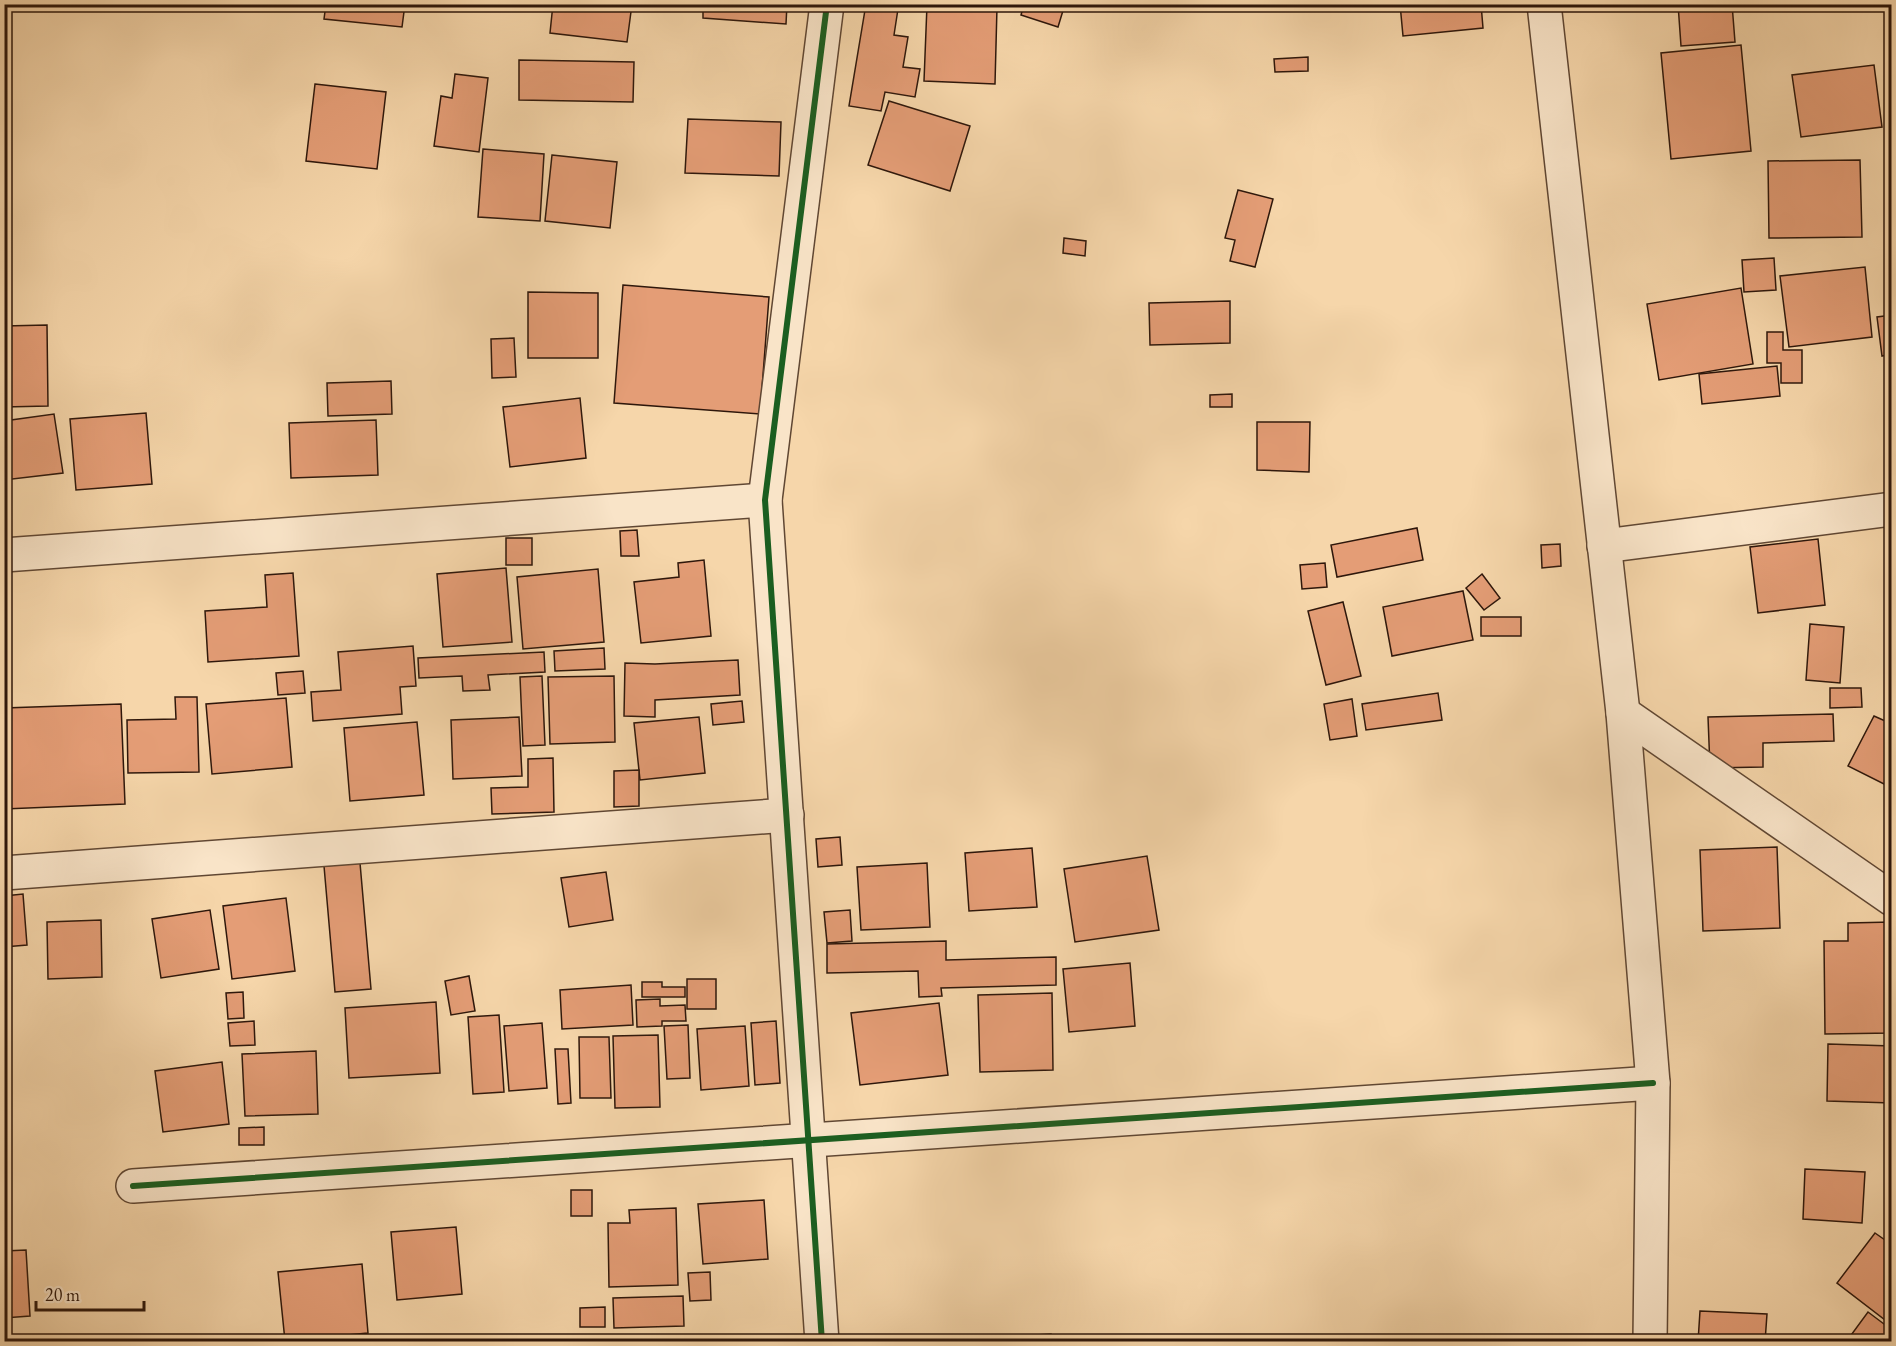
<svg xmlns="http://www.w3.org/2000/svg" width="1896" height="1346" font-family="'EB Garamond',serif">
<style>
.building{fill:#e49d76;stroke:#2e170b;stroke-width:1.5}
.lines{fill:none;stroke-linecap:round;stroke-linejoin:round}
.minor-casing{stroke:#604733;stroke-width:36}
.minor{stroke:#f9e4c8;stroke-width:33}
.cycleway-casing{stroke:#f9e4c8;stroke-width:10}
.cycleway{stroke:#1b5e20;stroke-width:6}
</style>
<rect width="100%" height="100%" fill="#f6d6aa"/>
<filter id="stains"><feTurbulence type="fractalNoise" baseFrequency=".00333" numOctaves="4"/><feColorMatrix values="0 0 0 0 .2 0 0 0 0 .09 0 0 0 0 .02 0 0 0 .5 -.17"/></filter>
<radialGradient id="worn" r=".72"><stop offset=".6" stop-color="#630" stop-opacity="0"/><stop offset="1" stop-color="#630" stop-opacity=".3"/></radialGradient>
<!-- building -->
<g class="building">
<polygon points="326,4 405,4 402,27 324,19"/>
<polygon points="553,4 632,4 627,42 550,33"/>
<polygon points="703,4 787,4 786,24 703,18"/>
<polygon points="866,4 898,9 894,35 908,37 903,67 920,69 915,97 885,92 881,111 849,106"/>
<polygon points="1024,4 1065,4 1058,27 1021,15"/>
<polygon points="1400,4 1481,4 1483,28 1403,36"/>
<polygon points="1678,4 1732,4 1735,42 1681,46"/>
<polygon points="927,5 997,7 995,84 924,81"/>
<polygon points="1741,45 1751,151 1671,159 1661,53"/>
<polygon points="1308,57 1308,71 1275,72 1274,59"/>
<polygon points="519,60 634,62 633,102 519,100"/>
<polygon points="1874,65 1882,127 1801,137 1792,75"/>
<polygon points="455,74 488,78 479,152 434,146 441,96 452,98"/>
<polygon points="315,84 386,92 377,169 306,161"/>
<polygon points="889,101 970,126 950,191 868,165"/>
<polygon points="688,119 781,122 779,176 685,173"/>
<polygon points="483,149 544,154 540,221 478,217"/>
<polygon points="552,155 617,162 610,228 545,221"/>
<polygon points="1860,160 1862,237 1769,238 1768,161"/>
<polygon points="1238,190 1273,199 1255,267 1230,261 1235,240 1225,238"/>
<polygon points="1064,238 1086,241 1085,256 1063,253"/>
<polygon points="1774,258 1776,290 1744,292 1742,260"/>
<polygon points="1865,267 1872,337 1789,347 1780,276"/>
<polygon points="623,285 769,297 760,414 614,403"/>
<polygon points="1741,288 1753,364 1659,380 1647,304"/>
<polygon points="528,292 598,293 598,358 528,358"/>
<polygon points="1230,301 1230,343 1150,345 1149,303"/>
<polygon points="1892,315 1892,354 1882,356 1877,317"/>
<polygon points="47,325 48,406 4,407 4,326"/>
<polygon points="1767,332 1783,332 1783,350 1802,350 1802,383 1781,383 1781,363 1767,363"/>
<polygon points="514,338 516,377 492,378 491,339"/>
<polygon points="1777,366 1780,396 1702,404 1699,374"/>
<polygon points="391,381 392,414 328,416 327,383"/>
<polygon points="1232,394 1232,407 1210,407 1210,395"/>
<polygon points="580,398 586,458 510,467 503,407"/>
<polygon points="146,413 152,484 76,490 70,419"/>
<polygon points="54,414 63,473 4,480 4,421"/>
<polygon points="376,420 378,475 291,478 289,423"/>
<polygon points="1257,422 1310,422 1309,472 1257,470"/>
<polygon points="1417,528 1423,560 1337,577 1331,545"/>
<polygon points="637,530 639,556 621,556 620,531"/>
<rect x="506" y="538" width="26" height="27"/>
<polygon points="1818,539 1825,605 1758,613 1750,547"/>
<polygon points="1560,544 1561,566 1542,568 1541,545"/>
<polygon points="704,560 711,636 641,643 634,582 679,577 678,563"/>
<polygon points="1325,563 1327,587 1302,589 1300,565"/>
<polygon points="506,568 512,642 443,647 437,574"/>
<polygon points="598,569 604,642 523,649 517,577"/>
<polygon points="293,573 299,656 208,662 205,611 267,607 265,575"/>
<polygon points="1482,574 1500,598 1484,610 1466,588"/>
<polygon points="1463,591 1473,640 1392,656 1383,607"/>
<polygon points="1343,602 1361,676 1326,685 1308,611"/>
<rect x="1481" y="617" width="40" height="19"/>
<polygon points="1810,624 1844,627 1840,683 1806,680"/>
<polygon points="413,646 416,686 400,687 402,714 313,721 311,692 341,690 338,652"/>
<polygon points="604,648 605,669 555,671 554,651"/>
<polygon points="544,652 545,672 488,675 490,690 463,691 462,676 419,678 418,658"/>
<polygon points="738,660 740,695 655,700 655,717 624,716 625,663 655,664"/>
<polygon points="303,671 305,693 278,695 276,673"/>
<polygon points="542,676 545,745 523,746 520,677"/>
<polygon points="614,676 615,742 550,744 548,677"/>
<polygon points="1830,688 1861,688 1862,707 1830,708"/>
<polygon points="1438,693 1442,720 1366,730 1362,704"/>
<polygon points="175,697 197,697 199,772 128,773 127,720 176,719"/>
<polygon points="286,698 292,767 212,774 206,704"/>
<polygon points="1352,699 1357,736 1330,740 1324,704"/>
<polygon points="742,701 744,722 713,725 711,704"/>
<polygon points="121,704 125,804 4,809 4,708"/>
<polygon points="1833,714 1834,741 1763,743 1763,767 1710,768 1708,717"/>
<polygon points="1874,716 1892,724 1892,788 1848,766"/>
<polygon points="519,717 522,776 453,779 451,720"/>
<polygon points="699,717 705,773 640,780 634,723"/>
<polygon points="417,722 424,795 350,801 344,728"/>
<polygon points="553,758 554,812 492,814 491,788 528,787 528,759"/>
<polygon points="639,770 639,806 614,807 614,771"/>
<polygon points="840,837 842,865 818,867 816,839"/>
<polygon points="1777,847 1780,928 1703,931 1700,850"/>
<polygon points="1032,848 1037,907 969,911 965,853"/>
<polygon points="1147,856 1159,930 1075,942 1064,869"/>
<polygon points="360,863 371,989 335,992 324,866"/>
<polygon points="927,863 930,927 861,930 857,867"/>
<polygon points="606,872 613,920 569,927 561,878"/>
<polygon points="23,894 27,945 4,947 4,896"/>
<polygon points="286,898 295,971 232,979 223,906"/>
<polygon points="210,910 219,969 161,978 152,919"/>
<polygon points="850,910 852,941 827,943 824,912"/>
<polygon points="101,920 102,977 48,979 47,922"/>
<polygon points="1892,922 1892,1033 1825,1034 1824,941 1848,941 1848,923"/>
<polygon points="946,941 946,960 1056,957 1056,985 941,988 942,996 919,997 918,971 827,973 827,944"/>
<polygon points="1130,963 1135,1026 1069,1032 1063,969"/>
<polygon points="469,976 475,1011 451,1015 445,981"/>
<rect x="687" y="979" width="29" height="30"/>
<polygon points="642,982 662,982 662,987 685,987 685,997 642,997"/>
<polygon points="631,985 633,1025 562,1029 560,990"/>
<polygon points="243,992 244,1018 228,1019 226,993"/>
<polygon points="1052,993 1053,1070 980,1072 978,995"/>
<polygon points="660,999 660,1006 685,1005 686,1021 662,1021 662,1026 637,1027 636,1000"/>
<polygon points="436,1002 440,1073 349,1078 345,1008"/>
<polygon points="939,1003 948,1075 860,1085 851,1013"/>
<polygon points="499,1015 504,1092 473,1094 468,1017"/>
<polygon points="254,1021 255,1045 230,1046 228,1023"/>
<polygon points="776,1021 780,1083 755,1085 751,1023"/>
<polygon points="542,1023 547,1088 509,1091 504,1026"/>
<polygon points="688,1025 690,1078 667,1079 664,1026"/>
<polygon points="745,1026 749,1086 701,1090 697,1029"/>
<polygon points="658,1035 660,1107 615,1108 613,1036"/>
<polygon points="579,1037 609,1037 611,1098 580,1098"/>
<polygon points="1828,1044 1892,1046 1892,1103 1827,1101"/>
<polygon points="555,1049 568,1049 571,1103 558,1104"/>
<polygon points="316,1051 318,1114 245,1116 242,1054"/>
<polygon points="222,1062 229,1124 163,1132 155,1071"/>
<polygon points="264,1127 264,1145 239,1145 239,1128"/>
<polygon points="1805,1169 1865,1172 1862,1223 1803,1219"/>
<rect x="571" y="1190" width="21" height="26"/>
<polygon points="764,1200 768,1259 703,1264 698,1204"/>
<polygon points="676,1208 678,1285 609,1287 608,1223 630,1223 629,1210"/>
<polygon points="456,1227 462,1294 397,1300 391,1232"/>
<polygon points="1875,1233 1892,1245 1892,1320 1889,1323 1837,1283"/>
<polygon points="26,1250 30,1316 4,1318 4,1251"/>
<polygon points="362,1264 368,1333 285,1341 278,1272"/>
<polygon points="710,1272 711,1300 690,1301 688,1273"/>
<polygon points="683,1296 684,1326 614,1328 613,1298"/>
<polygon points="605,1307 605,1327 580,1327 580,1308"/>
<polygon points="1700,1311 1767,1314 1765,1342 1698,1342"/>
<polygon points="1868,1312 1892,1330 1892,1335 1887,1342 1846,1342"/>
<polygon points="1051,1334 1052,1342 986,1342 986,1338"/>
<polygon points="417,1338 417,1342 369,1342 369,1339"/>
</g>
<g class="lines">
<defs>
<g id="minor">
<polyline points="1544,4 1623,713 1653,1083 1650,1342"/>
<polyline points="1604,546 1892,509"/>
<polyline points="4,555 765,500"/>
<polyline points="1623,713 1892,899"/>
<polyline points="4,873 787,815"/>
<polyline points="133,1186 1653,1083"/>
<polyline points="822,1342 765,500 827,4"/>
</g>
</defs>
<!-- minor casing -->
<use href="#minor" class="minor-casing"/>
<!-- minor -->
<use href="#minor" class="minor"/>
<defs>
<g id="cycleway">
<polyline points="133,1186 1653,1083"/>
<polyline points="822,1342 765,500 827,4"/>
</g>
</defs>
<!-- cycleway casing -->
<use href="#cycleway" class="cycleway-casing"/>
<!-- cycleway -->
<use href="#cycleway" class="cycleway"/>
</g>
<!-- margin -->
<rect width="1896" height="1346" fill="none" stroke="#f6d6aa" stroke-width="24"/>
<rect x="6" y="6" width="1884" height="1334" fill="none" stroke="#2e170b" stroke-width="3"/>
<rect x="12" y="12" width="1872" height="1322" fill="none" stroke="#2e170b" stroke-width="1.5"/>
<!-- scale -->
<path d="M36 1301v9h108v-9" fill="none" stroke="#2e170b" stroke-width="3"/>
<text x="45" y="1301" font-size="18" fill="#2e170b" stroke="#f9e4c8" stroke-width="4.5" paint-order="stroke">20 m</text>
<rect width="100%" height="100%" filter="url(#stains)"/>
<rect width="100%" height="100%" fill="url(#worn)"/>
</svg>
